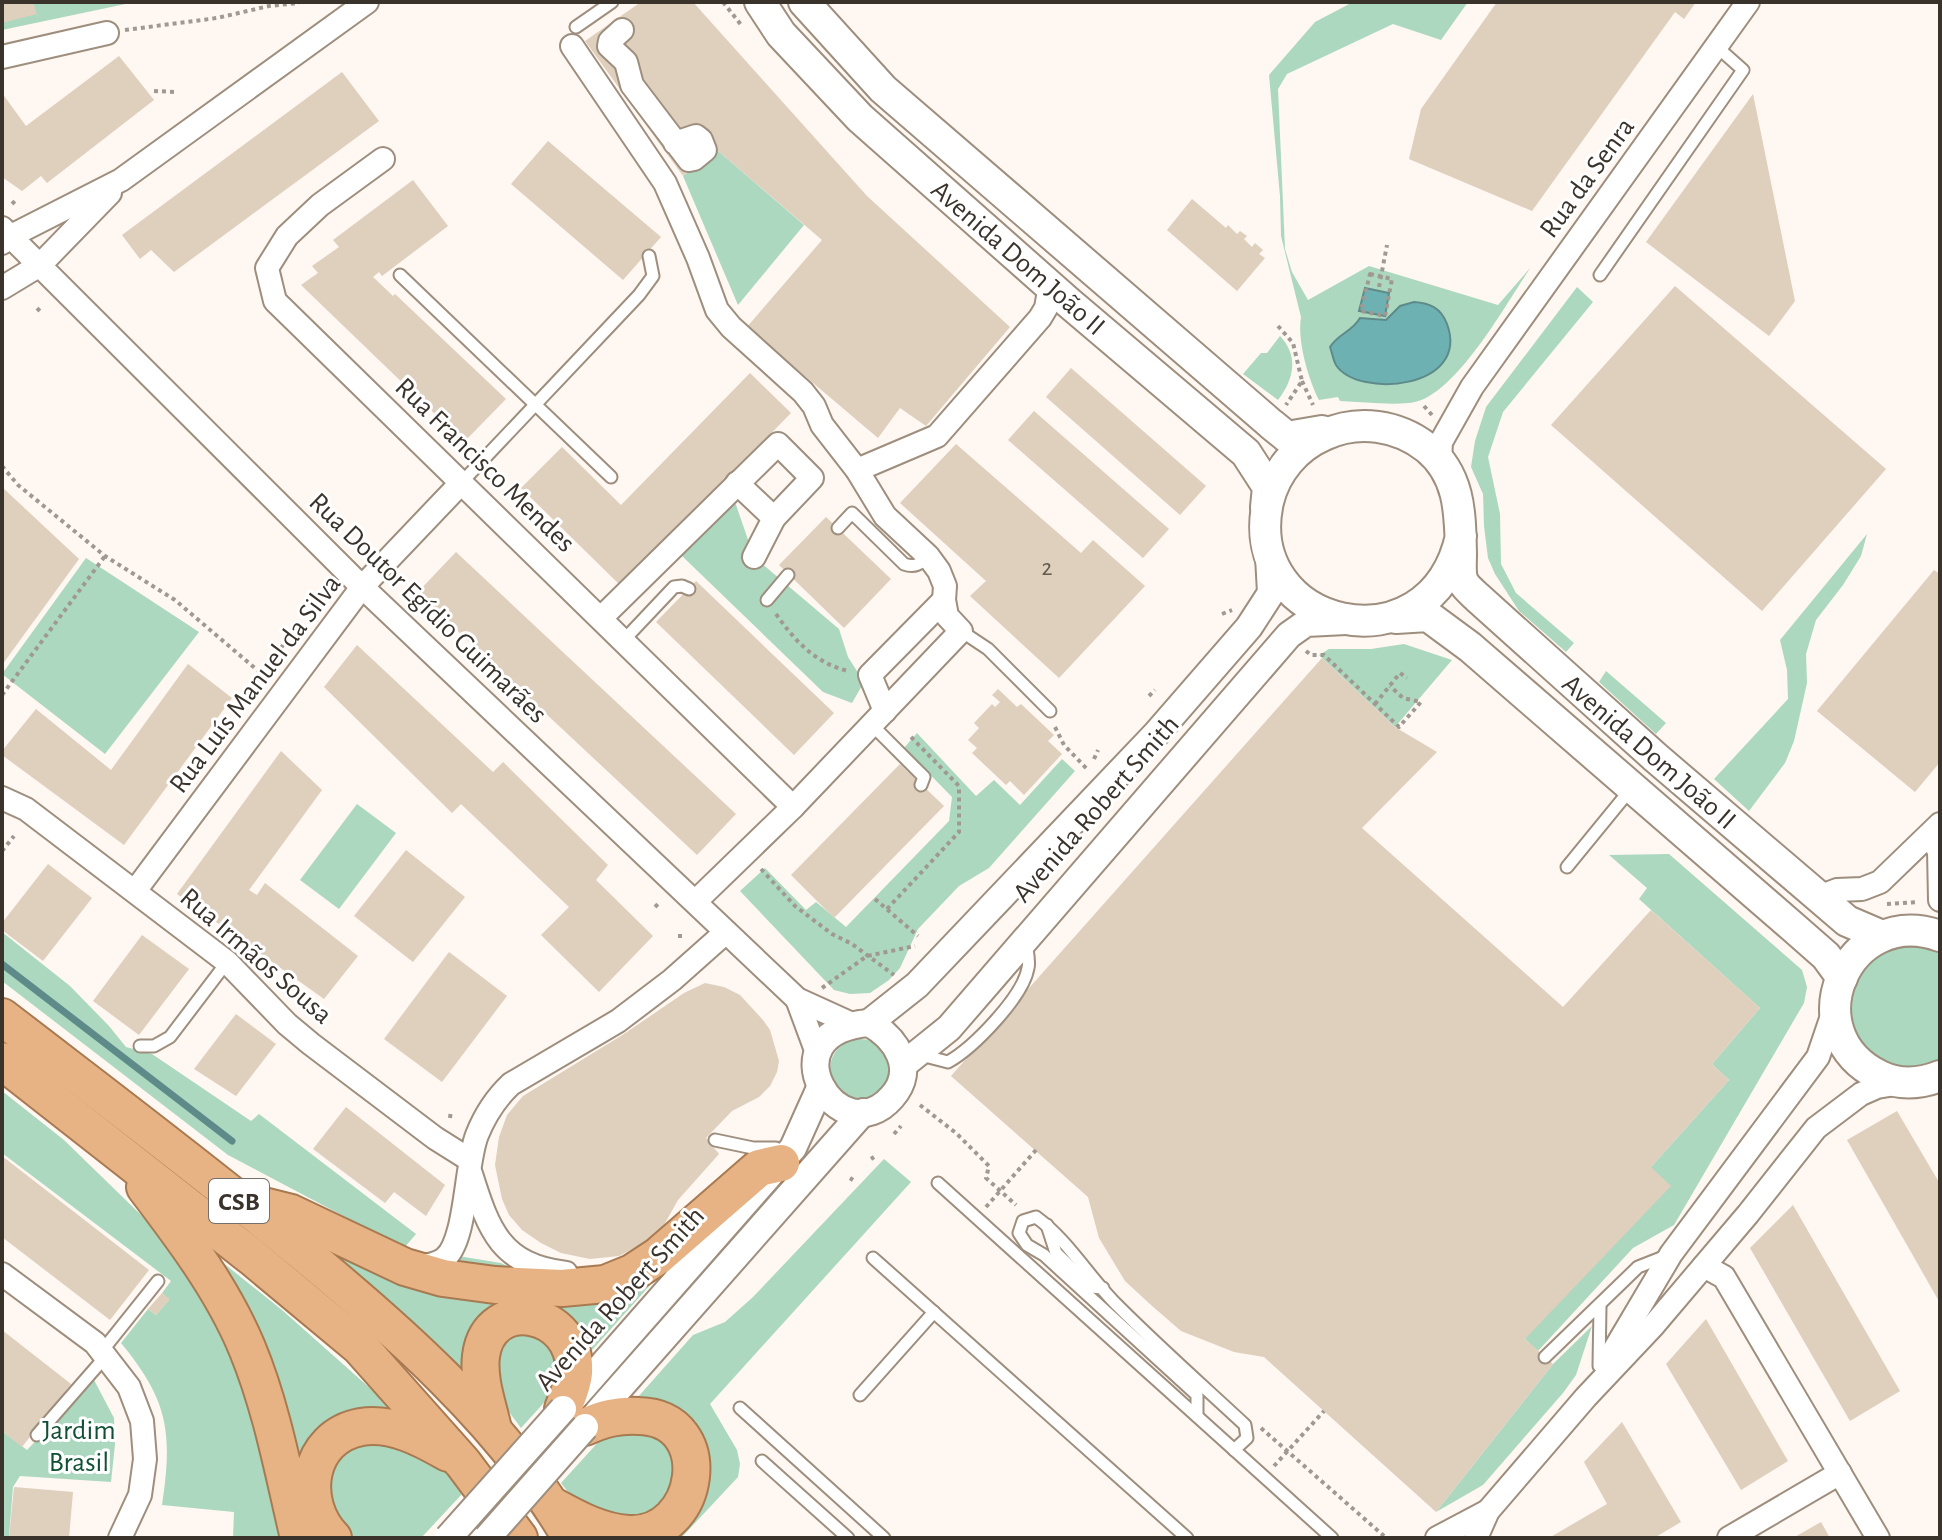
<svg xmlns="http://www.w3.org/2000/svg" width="1942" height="1540" font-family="'Alegreya Sans',sans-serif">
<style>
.green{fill:#abd8be}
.water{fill:#6eb1b2;stroke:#5e8b8a;stroke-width:2}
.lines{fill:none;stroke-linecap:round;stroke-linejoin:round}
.stream{stroke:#5e8b8a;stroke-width:7}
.building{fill:#dfcfbd}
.service-casing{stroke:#9e8e7e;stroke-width:15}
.minor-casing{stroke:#9e8e7e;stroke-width:26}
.tertiary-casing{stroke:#9e8e7e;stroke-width:30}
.secondary-casing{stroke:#9e8e7e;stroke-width:34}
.trunk-casing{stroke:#a77a52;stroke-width:40}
.path{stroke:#a09992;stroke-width:4;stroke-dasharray:4 4;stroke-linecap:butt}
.service{stroke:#fff;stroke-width:11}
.minor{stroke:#fff;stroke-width:22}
.tertiary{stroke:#fff;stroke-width:26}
.secondary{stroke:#fff;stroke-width:30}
.trunk{stroke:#e8b384;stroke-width:36}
.tertiary-bridge-casing{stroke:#9e8e7e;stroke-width:30;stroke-linecap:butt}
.tertiary-bridge{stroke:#fff;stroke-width:26}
.labels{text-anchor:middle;stroke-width:6;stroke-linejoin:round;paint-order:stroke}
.number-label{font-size:24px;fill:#635a50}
.shield{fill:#fff;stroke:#75706b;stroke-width:2}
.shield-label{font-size:26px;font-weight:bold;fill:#3a332c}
.street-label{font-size:28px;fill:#3a332c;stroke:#fff}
.park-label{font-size:28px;fill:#105034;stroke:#fff}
</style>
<rect width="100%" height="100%" fill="#fff7f1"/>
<!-- green -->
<g class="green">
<polygon points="2,2 135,2 2,30"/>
<path d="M1353,2H1468L1441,40L1393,24L1287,74L1278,89L1285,249L1292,272L1308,300L1369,266L1498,305L1531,267C1506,303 1454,400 1409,403C1387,405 1362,402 1340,401L1338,397L1319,400C1308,379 1297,340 1301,317L1281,236L1280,196L1269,75L1315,22Z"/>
<polygon points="717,150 804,225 738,305 683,176"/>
<polygon points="1577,287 1593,302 1503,412 1488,457 1500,514 1501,564 1516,593 1574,643 1566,652 1519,611 1495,574 1488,558 1484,526 1483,494 1471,467 1475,441 1486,407"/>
<path d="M1280,336C1299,356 1294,379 1278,400L1243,374L1261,353H1267Z"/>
<polygon points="735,502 754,557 839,629 848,657 864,682 852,703 823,692 681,555"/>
<polygon points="1867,534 1861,556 1843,585 1816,620 1806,654 1807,683 1794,741 1785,763 1749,811 1714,779 1788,699 1787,670 1780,640"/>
<polygon points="86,558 199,632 105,754 2,674"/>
<polygon points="1404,644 1452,660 1395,727 1319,655 1329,649 1371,649"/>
<polygon points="1606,671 1666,723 1656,734 1599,682"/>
<polygon points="917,733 976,796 994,780 1020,805 1062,759 1075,771 989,868 959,886 918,929 900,968 889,980 870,993 850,994 834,990 740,891 765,868 806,910 816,902 846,927 949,821 952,797 904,748"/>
<polygon points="357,804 396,833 339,909 300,880"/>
<polygon points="1669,854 1802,970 1807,987 1804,1003 1674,1225 1633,1248 1538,1351 1525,1339 1651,1167 1729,1080 1712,1064 1760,1008 1639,899 1647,888 1609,855"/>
<polygon points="2,932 70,986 109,1026 126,1047 152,1054 251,1121 259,1114 416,1234 404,1248 228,1155 2,981"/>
<polygon points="1923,938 1940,944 1940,1067 1934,1070 1877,1065 1844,1020 1862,959"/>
<circle cx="860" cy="1069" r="30"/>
<path d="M2,1091L64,1140L174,1247L204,1295L249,1393L284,1538H233L234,1512L162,1505C173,1432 168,1400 121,1343L148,1309L156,1315L169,1300L162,1293L171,1281L2,1153Z"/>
<polygon points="884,1159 911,1182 710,1404 737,1450 740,1464 738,1477 681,1538 656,1538 703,1469 630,1406 693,1335 725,1322 753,1297"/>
<polygon points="315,1241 343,1253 652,1283 585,1358 522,1306 475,1389"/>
<polygon points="197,1242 282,1310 398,1413 380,1416 302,1484"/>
<polygon points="458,1256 501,1263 518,1272 445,1272"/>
<polygon points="1592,1326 1576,1375 1563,1393 1483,1485 1436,1512 1553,1364"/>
<polygon points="507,1330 550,1334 561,1384 521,1428 495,1393 498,1339"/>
<polygon points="94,1380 114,1418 115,1444 111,1482 20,1476 13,1487 9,1536 12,1538 2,1538 2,1431 27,1450"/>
<polygon points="627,1423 678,1449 671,1503 627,1525 575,1501 561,1483 612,1427"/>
<path d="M370,1435C412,1451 436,1452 462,1494L421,1538H346L336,1528L324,1470L332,1456Z"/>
</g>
<!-- water -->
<g class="water">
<polygon points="1365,288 1389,293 1385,316 1359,311"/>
<path d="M1414,302C1430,303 1441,308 1447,324C1471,389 1358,399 1336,365C1333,360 1332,352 1330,347C1339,333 1352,332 1360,318L1386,320L1400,306Z"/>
</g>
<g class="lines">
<!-- stream -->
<polyline class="stream" points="2,964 232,1141"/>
</g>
<!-- building -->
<g class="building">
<polygon points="2,2 33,2 37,14 2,23"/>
<polygon points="641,2 693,2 867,196 1010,327 926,426 900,408 878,438 747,327 822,240 717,150 683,176 585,41"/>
<polygon points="1497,2 1696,2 1684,19 1675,12 1532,211 1409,159 1421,109"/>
<polygon points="119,56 154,100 47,183 41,176 22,191 2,177 2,93 26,126"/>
<polygon points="342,72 379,121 174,272 151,250 140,259 122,235"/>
<polygon points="1753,94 1795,301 1769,336 1646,242"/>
<polygon points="548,141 661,237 623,280 511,184"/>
<polygon points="413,180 448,226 382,276 379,272 373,277 393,296 395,294 506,399 464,442 301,285 318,273 312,266 339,247 333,240"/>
<polygon points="1192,199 1226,228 1228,225 1237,234 1240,231 1247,236 1244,239 1252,247 1255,243 1263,250 1259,254 1265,258 1237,291 1167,230"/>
<polygon points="1675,286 1886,469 1762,611 1551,425"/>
<polygon points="1071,368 1206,486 1180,515 1046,397"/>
<polygon points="750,373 791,413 621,586 521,488 562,447 621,505"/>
<polygon points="1034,411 1169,529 1143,558 1008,440"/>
<polygon points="956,444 1081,553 1093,540 1145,586 1059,678 970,596 986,581 900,503"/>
<polygon points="2,487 79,559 2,665"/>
<polygon points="826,517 891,579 844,628 779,565"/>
<polygon points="456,552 736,814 697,855 417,593"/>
<polygon points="1934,570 1940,574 1940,762 1915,792 1817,711"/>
<polygon points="696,581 834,713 794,755 656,622"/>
<polygon points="357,645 493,772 503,762 608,865 596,880 653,936 599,992 541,935 569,907 461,804 452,813 324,687"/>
<polygon points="1322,658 1395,727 1437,752 1362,828 1563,1007 1651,910 1760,1008 1712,1064 1729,1080 1651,1167 1671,1186 1525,1339 1553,1364 1436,1512 1264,1357 1234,1352 1181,1331 1151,1305 1125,1281 1099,1238 1088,1197 951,1076"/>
<polygon points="188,664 232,698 124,845 2,755 2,751 36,709 111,770"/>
<polygon points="998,689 1017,707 1021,704 1054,735 1048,741 1062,754 1024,795 1010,781 1006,785 972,753 977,748 968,740 979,728 974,723 992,704 995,707 1000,702 992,695"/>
<polygon points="281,751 322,790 249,890 257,895 265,883 358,956 324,999 177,894"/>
<polygon points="900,764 944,806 834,918 791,875"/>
<polygon points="406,850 465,897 413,962 354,916"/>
<polygon points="48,864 92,898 43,961 2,930 2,923"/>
<polygon points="142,935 189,969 139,1035 93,1001"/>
<polygon points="449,952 507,996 442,1082 384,1039"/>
<polygon points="705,983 724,987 740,995 763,1020 770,1030 779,1061 777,1072 770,1086 759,1097 732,1111 706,1138 719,1154 678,1200 664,1225 644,1243 619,1256 590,1259 561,1253 541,1243 522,1230 509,1215 502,1199 495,1165 499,1137 507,1115 523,1096 624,1034 684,993"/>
<polygon points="236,1014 276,1044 236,1096 194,1069"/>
<polygon points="346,1107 445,1185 426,1216 394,1192 385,1203 313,1149"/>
<polygon points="1897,1111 1940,1184 1940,1303 1847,1140"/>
<polygon points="2,1156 149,1270 110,1320 2,1237"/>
<polygon points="1793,1205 1900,1391 1850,1421 1750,1248"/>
<polygon points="162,1293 170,1299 156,1315 148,1309"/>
<polygon points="1706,1319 1788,1461 1741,1490 1666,1364"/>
<polygon points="2,1330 71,1384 22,1447 2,1431"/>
<polygon points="1622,1422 1681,1522 1654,1538 1549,1538 1607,1504 1584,1462"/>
<polygon points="14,1487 73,1492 69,1538 9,1537"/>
<polygon points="1821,1522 1830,1538 1793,1538"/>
</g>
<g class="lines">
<defs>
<g id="service">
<polyline points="576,27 612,2"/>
<polyline points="400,275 611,477"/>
<polyline points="1600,275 1743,70 1716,46"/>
<polyline points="462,482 639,295 653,276 649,256"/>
<path d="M838,528L852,513L904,564C915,568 920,564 928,556"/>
<polyline points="767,600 788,575"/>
<polyline points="961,631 988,649 1050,711"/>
<polyline points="623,641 674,587 682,586 689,589"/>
<polyline points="872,725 924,777 921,785"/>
<polyline points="1567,867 1630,790"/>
<polyline points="140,1046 154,1046 170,1037 227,962"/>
<path d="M917,1054L948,1062C973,1048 1023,997 1028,968C1030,961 1027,951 1026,943"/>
<polyline points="715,1140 753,1148 776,1148"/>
<polyline points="938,1183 1332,1538"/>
<polyline points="1047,1225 1056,1253 1091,1287 1103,1288"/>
<polyline points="873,1258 1187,1538"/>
<polyline points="102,1351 158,1281"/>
<polyline points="1545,1357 1638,1267 1666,1256"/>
<polyline points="1599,1366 1600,1306"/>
<polyline points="860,1395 934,1312"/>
<polyline points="740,1408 884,1538"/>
<path d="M1197,1416V1395L1044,1255L1027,1245L1019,1233L1023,1221L1036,1217C1070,1242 1089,1278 1119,1307C1160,1348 1203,1386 1245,1425L1247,1438L1234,1450"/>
<polyline points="37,1435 106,1356"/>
<polyline points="762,1461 848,1538"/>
</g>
<g id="minor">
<polyline points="622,30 610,41 609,46 626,62 632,85 689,160 694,159 705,150 701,140 696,136 675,143"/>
<polyline points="572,46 665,183 698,258 717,310 731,327 803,392 814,406 822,425 857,470 885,516 928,556 939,571 945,586 944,600 947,616 961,631 793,807 696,901"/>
<polyline points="2,57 107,33"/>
<polyline points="383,159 320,205 287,236 267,268 275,301 793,807"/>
<polyline points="2,228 357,582 797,999 852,1024"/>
<polyline points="2,243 11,236 121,180 367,2"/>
<polyline points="2,288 40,265 110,193"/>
<polyline points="1440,461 1441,442 1472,387 1748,2"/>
<polyline points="857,470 937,436 1040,318 1046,308 1050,285"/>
<polyline points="737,483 774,518"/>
<polyline points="601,618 778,444 812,478 774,518 754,557"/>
<polyline points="885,711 870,675 944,600"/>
<polyline points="2,798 26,809 227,962 287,1024 311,1044 435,1138 470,1160"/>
<polyline points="1929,837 1939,850 1940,900"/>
<polyline points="135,891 362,587 462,482"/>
<polyline points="1819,897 1837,890 1862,889 1880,882 1940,824"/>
<polyline points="797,999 817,1053"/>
<path d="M471,1174C489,1231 501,1265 566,1273"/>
<polyline points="1704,1266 1724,1277 1878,1538"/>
<path d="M414,1267C424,1266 436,1265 444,1259C467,1241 465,1165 477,1135C485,1115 495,1099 511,1084L618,1021L672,980L726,932"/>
<polyline points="2,1274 95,1343 129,1387 142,1421 145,1459 140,1495 120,1538"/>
<polyline points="1607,1362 1671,1254 1818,1057 1834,1010"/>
<polyline points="1437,1538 1488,1511"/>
<polyline points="1476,1538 1488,1511 1586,1397 1653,1326 1748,1214 1816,1128 1861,1094 1877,1087 1901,1083"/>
<polyline points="1729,1538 1840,1473"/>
</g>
<g id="tertiary">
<polyline points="869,1023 917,985 1156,734 1249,627 1271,593 1269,556"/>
<path d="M869,1023C896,1038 917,1069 892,1097C840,1157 762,1032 869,1023Z"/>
<polyline points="903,1065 949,1028 1289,635 1306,623 1346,621"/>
<polyline points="570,1402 793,1148 820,1088"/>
<polyline points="585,1427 863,1112"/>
</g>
<g id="secondary">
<polyline points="760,2 781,34 860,118 1068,302 1246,453 1268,487 1266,507"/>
<polyline points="804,2 883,89 1271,424 1287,437 1322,431"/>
<path d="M1461,536C1430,675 1240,628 1268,502C1275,472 1296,447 1324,435C1358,419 1398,425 1427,448C1461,476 1460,515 1461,554C1461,561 1460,572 1462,579C1464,586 1472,592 1477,597L1655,757L1847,921L1882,936"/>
<polyline points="1396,618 1428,616 1470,647 1793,927 1826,956 1842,978"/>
<path d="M1940,936C1847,903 1791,1033 1880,1076C1899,1085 1920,1084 1940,1076"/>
</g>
<g id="trunk">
<path d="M2,1017C98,1091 195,1164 289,1241C392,1325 504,1422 571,1538"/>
<polyline points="2,1061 252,1257 360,1347 463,1463 519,1538"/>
<path d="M145,1187C183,1237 223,1290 247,1348C272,1408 284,1475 299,1538"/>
<polyline points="251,1203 291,1213 405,1267 443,1278 495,1285 562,1288 605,1284 632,1273 658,1256 759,1168 781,1163"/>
<path d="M493,1429C488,1406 478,1380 481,1356C489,1293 578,1310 574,1373C573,1385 567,1398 563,1409"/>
<path d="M553,1506C577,1519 600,1532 628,1534C701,1538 719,1418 639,1416C619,1415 604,1418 585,1427"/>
<path d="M333,1538C298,1502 307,1437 361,1427C392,1422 422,1438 448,1453"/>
</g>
</defs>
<!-- service casing -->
<use href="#service" class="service-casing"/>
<!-- minor casing -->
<use href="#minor" class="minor-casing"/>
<!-- tertiary casing -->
<use href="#tertiary" class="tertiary-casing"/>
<!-- secondary casing -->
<use href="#secondary" class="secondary-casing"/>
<!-- trunk casing -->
<use href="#trunk" class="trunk-casing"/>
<!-- path -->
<g class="path">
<polyline points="723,2 742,26"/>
<polyline points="125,30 217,18 269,6 299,3"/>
<polyline points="154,91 176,92"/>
<polyline points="12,204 16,200"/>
<polygon points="1370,274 1392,279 1385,316 1361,311"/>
<polyline points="1379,287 1387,245"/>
<polyline points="37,311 42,306"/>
<polyline points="1278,326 1293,343 1302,381 1286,405"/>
<polyline points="1302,381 1313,405"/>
<polyline points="1424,406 1432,415"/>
<polyline points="2,466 18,485 105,556 175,600 263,675 283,645"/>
<path d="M776,614C795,641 815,663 848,671"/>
<polyline points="1222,614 1232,610"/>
<polyline points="1306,651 1311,655 1324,655 1399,727 1421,702 1403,698 1390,686"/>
<polyline points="2,695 105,556"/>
<polyline points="1149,696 1155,690"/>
<polyline points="1375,704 1400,673 1407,678"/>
<polyline points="1055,727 1064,745 1087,769"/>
<polyline points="1094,759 1098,750"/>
<polyline points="2,851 14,836"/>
<polyline points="761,869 795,906 832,934 852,944 894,975"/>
<polyline points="875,899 918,936"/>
<polyline points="1887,904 1918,902"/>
<polyline points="655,907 659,903"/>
<polyline points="887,909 959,832 959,786 910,736"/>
<polyline points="678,936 682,936"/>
<polyline points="822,988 867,956 915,946"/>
<polyline points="920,1105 956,1133 989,1166 986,1178 1016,1205"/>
<polyline points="450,1118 451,1110"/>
<polyline points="894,1134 901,1126"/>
<polyline points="871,1159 874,1157"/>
<polyline points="850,1178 853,1180"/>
<polyline points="986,1207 1036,1150"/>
<polyline points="1261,1428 1384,1536"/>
<polyline points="1274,1466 1324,1411"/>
</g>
<!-- service -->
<use href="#service" class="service"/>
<!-- minor -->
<use href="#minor" class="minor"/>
<!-- tertiary -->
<use href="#tertiary" class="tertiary"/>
<!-- secondary -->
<use href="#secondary" class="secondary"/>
<!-- trunk -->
<use href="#trunk" class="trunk"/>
<defs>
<g id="tertiary-bridge">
<polyline points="448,1538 563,1409"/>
<polyline points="487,1538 585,1427"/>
</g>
</defs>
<!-- tertiary-bridge casing -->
<use href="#tertiary-bridge" class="tertiary-bridge-casing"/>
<!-- tertiary-bridge -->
<use href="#tertiary-bridge" class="tertiary-bridge"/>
</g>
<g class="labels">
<!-- number labels -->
<g class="number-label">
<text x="1047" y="575">2</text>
</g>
<!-- shield labels -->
<rect class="shield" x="209" y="1179" width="60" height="44" rx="6"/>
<g class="shield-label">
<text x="239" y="1210">CSB</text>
</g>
<!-- street labels -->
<g class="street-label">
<text transform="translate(1586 177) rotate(-54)" y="10">Rua da Senra</text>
<text transform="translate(1019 257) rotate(41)" y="10">Avenida Dom João II</text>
<text transform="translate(486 464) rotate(44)" y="10">Rua Francisco Mendes</text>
<text transform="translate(429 607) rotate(44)" y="10">Rua Doutor Egídio Guimarães</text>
<text transform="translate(254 683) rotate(-53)" y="10">Rua Luís Manuel da Silva</text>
<text transform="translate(1650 751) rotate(41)" y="10">Avenida Dom João II</text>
<text transform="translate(1095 808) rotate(-49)" y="10">Avenida Robert Smith</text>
<text transform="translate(257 955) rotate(41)" y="10">Rua Irmãos Sousa</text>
<text transform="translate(619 1298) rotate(-48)" y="10">Avenida Robert Smith</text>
</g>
<!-- park labels -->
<g class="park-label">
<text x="79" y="1439">Jardim<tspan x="79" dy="32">Brasil</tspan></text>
</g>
</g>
<!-- border -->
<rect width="1942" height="1540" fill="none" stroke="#3a332c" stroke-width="8"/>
</svg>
